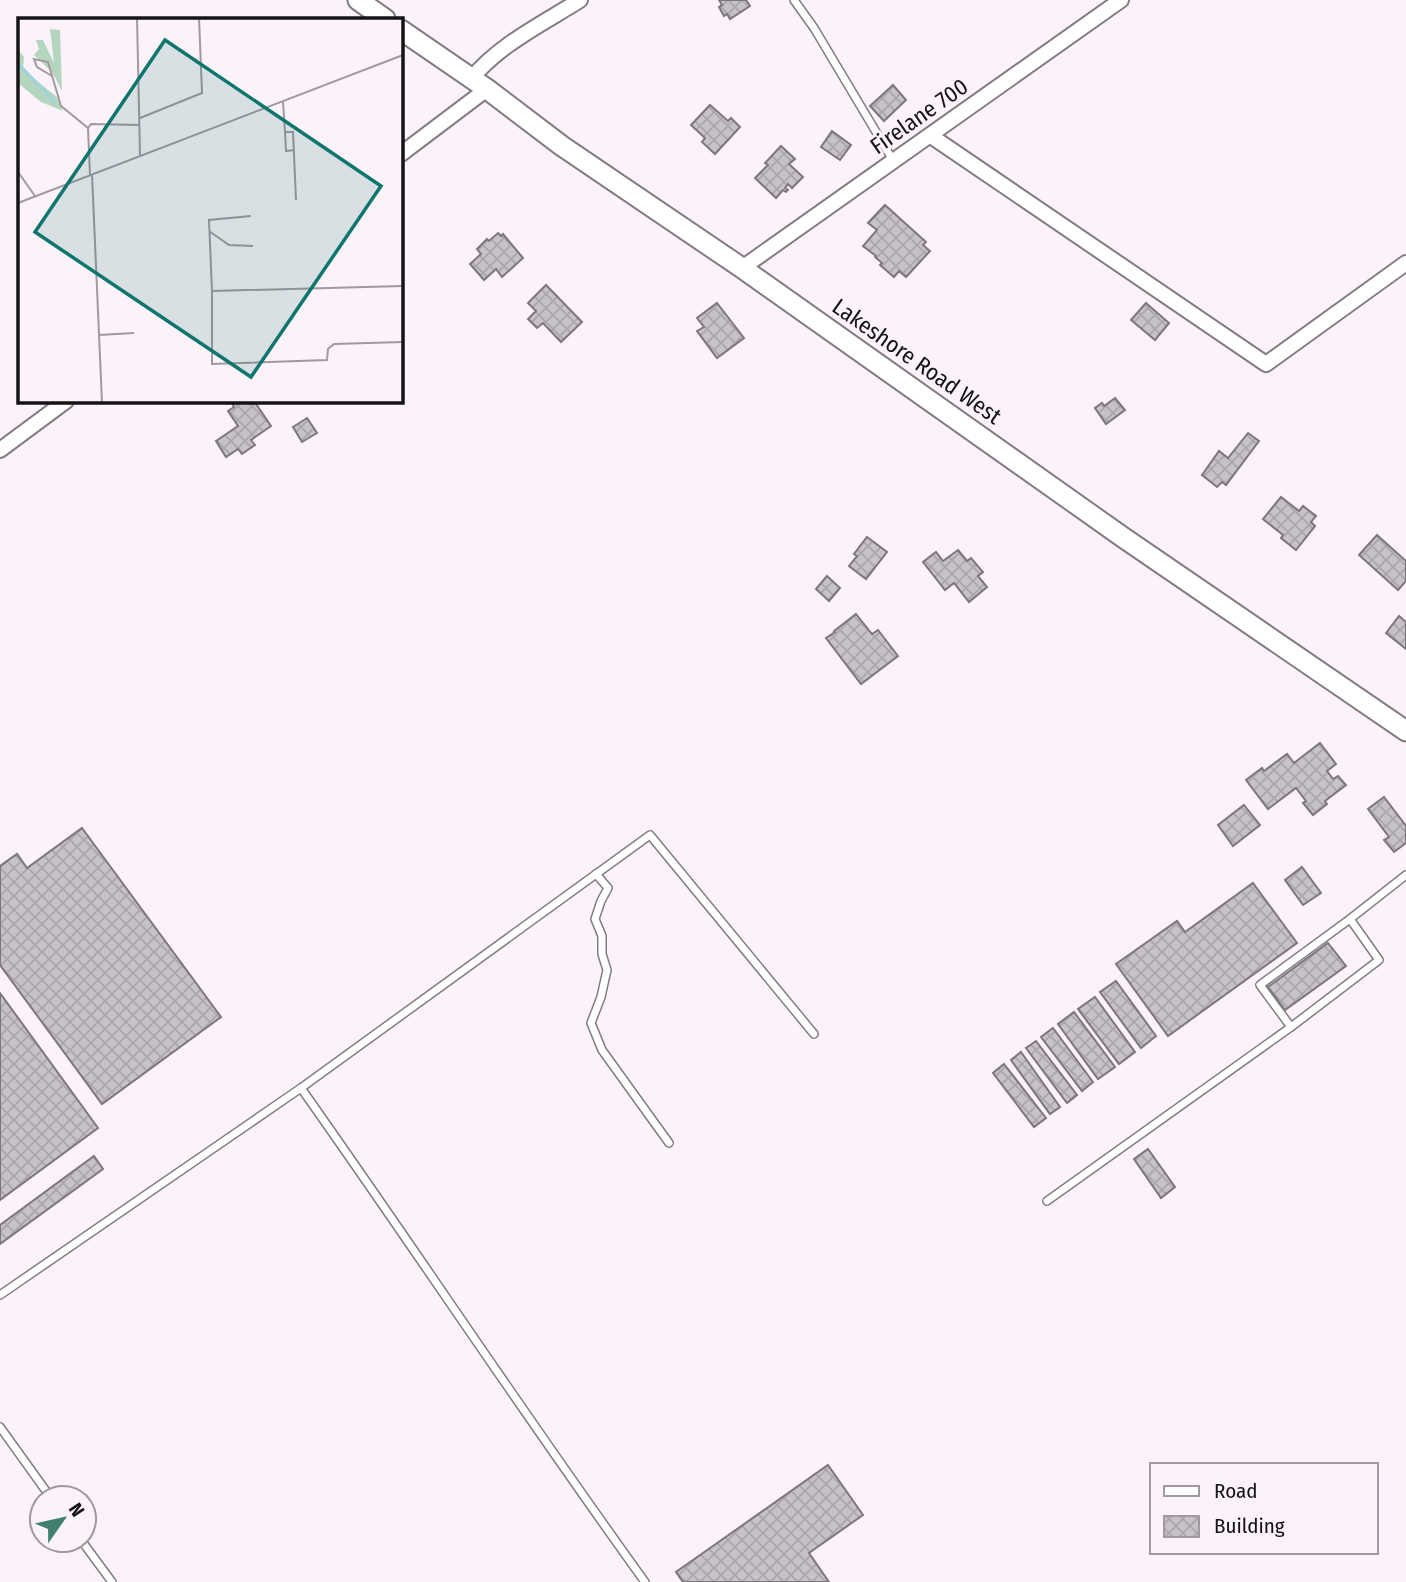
<svg xmlns="http://www.w3.org/2000/svg" width="1406" height="1582" font-family="'Fira Sans Condensed',sans-serif">
<style>
.building{fill:url(#building-cross-hatch);stroke:#7d767e;stroke-width:2}
.lines{fill:none;stroke-linecap:round;stroke-linejoin:round}
.lane-casing{stroke:#847c83;stroke-width:10}
.street-casing{stroke:#847c83;stroke-width:18}
.secondary-casing{stroke:#847c83;stroke-width:23}
.lane{stroke:#fff;stroke-width:7}
.street{stroke:#fff;stroke-width:14}
.secondary{stroke:#fff;stroke-width:19}
.labels{text-anchor:middle;stroke-width:6;stroke-linejoin:round;paint-order:stroke}
.street-label{font-size:23px;fill:#161316;stroke:#fcf2fa}
.inset-river{fill:none;stroke:#a1d3d9;stroke-width:3.5}
.inset-road{fill:none;stroke:#a0999f;stroke-width:2}
.view{fill:#0f766e;fill-opacity:0.15;stroke:#0f766e;stroke-width:3.5}
.inset-edge{fill:none;stroke:#161316;stroke-width:3.5}
</style>
<defs>
<pattern id="building-cross-hatch" width="8" height="8" patternUnits="userSpaceOnUse" patternTransform="scale(1.75)"><rect width="8" height="8" fill="#c9c1ca"/><path d="M0 0l8 8M0 8l8-8" fill="none" stroke="#aca5ad"/></pattern>
</defs>
<rect width="100%" height="100%" fill="#fcf2fa"/>
<!-- building -->
<g class="building">
<polygon points="719,0 746,0 750,6 730,19 727,14 724,16 719,7 722,5"/>
<polygon points="893,85 906,100 884,121 870,106"/>
<polygon points="710,105 728,121 731,118 740,127 715,154 702,142 705,138 691,125"/>
<polygon points="832,131 851,145 840,160 821,147"/>
<polygon points="781,146 795,159 789,164 803,177 792,188 788,184 785,188 788,190 786,192 783,190 776,198 755,178 768,165 765,163"/>
<polygon points="885,205 926,242 923,245 930,251 906,277 899,271 894,277 880,265 882,263 875,257 876,256 863,246 877,230 868,223"/>
<polygon points="498,233 501,236 503,234 523,258 502,277 496,269 484,280 470,264 481,254 477,249 487,239 489,241"/>
<polygon points="546,285 582,322 561,342 543,323 537,328 528,319 536,311 528,303"/>
<polygon points="717,303 744,338 717,358 697,331 704,327 697,318"/>
<polygon points="1146,303 1169,323 1155,340 1131,320"/>
<polygon points="1115,398 1125,410 1106,424 1095,408 1102,403 1104,406"/>
<polygon points="235,401 254,401 271,426 251,440 255,445 242,454 238,449 226,457 216,441 238,426 228,411 234,407 232,403"/>
<polygon points="307,418 317,433 302,442 293,427"/>
<polygon points="1248,433 1259,441 1226,485 1222,482 1217,487 1202,475 1219,451 1228,458"/>
<polygon points="1281,497 1299,511 1303,506 1316,516 1311,522 1315,526 1296,550 1281,538 1283,535 1263,519"/>
<polygon points="1377,535 1406,561 1406,581 1398,590 1359,555"/>
<polygon points="867,537 887,552 866,579 849,566 857,556 854,554"/>
<polygon points="958,550 967,561 971,558 983,572 978,576 987,587 969,602 954,583 945,590 923,562 936,552 943,561"/>
<polygon points="827,576 840,588 829,601 816,589"/>
<polygon points="856,614 872,634 878,630 898,656 861,684 826,638 835,632 834,631"/>
<polygon points="1399,616 1406,622 1406,649 1386,633"/>
<polygon points="1320,743 1336,764 1327,771 1333,779 1338,776 1346,785 1325,801 1327,804 1313,815 1303,803 1306,801 1296,788 1268,809 1246,780 1262,768 1264,771 1287,754 1294,763"/>
<polygon points="1384,797 1406,826 1406,843 1394,852 1384,840 1389,837 1368,809"/>
<polygon points="1244,805 1260,825 1233,846 1218,825"/>
<polygon points="82,828 221,1017 102,1104 0,965 0,866 17,854 27,868"/>
<polygon points="1302,867 1321,893 1303,905 1285,880"/>
<polygon points="1253,883 1297,943 1168,1036 1116,964 1177,921 1185,932"/>
<polygon points="1328,943 1346,966 1285,1010 1268,987"/>
<polygon points="1116,981 1156,1036 1141,1048 1100,992"/>
<polygon points="0,993 98,1128 0,1200"/>
<polygon points="1095,997 1135,1052 1119,1064 1078,1009"/>
<polygon points="1074,1012 1115,1067 1098,1079 1058,1024"/>
<polygon points="1053,1028 1093,1082 1082,1091 1041,1037"/>
<polygon points="1036,1041 1077,1095 1067,1103 1026,1048"/>
<polygon points="1021,1052 1060,1107 1050,1114 1011,1060"/>
<polygon points="1004,1064 1046,1118 1034,1127 993,1073"/>
<polygon points="1148,1149 1175,1187 1161,1198 1134,1159"/>
<polygon points="94,1156 103,1169 0,1244 0,1225"/>
<polygon points="828,1465 863,1515 809,1553 829,1582 683,1582 676,1572"/>
</g>
<g class="lines">
<defs>
<g id="lane">
<polyline points="794,0 814,28 894,162"/>
<polyline points="596,874 608,888 601,901 595,919 602,936 602,954 607,970 601,997 591,1023 602,1050 669,1143"/>
<polyline points="1291,1027 1260,985 1350,919"/>
<polyline points="301,1088 650,835 814,1034"/>
<polyline points="1047,1201 1291,1027 1379,960 1350,919 1406,875"/>
<path d="M0,1295L301,1088C417,1252 527,1419 645,1582"/>
<polyline points="0,1427 51,1498"/>
<polyline points="81,1540 112,1582"/>
</g>
<g id="street">
<path d="M471,79C500,44 542,24 580,0"/>
<polyline points="931,136 1266,364 1406,263"/>
<polyline points="401,154 487,89"/>
<polyline points="742,268 1121,0"/>
<polyline points="0,450 66,401"/>
</g>
<g id="secondary">
<polyline points="358,0 385,19"/>
<polyline points="401,30 487,89 562,146 742,268 1124,538 1406,731"/>
</g>
</defs>
<!-- lane casing -->
<use href="#lane" class="lane-casing"/>
<!-- street casing -->
<use href="#street" class="street-casing"/>
<!-- secondary casing -->
<use href="#secondary" class="secondary-casing"/>
<!-- lane -->
<use href="#lane" class="lane"/>
<!-- street -->
<use href="#street" class="street"/>
<!-- secondary -->
<use href="#secondary" class="secondary"/>
</g>
<g class="labels">
<!-- street labels -->
<g class="street-label">
<text transform="translate(919 116) rotate(-35)" y="8">Firelane 700</text>
<text transform="translate(917 361) rotate(35)" y="8">Lakeshore Road West</text>
</g>
</g>
<!-- overview -->
<g transform="translate(18 18)">
<rect width="385" height="385" fill="#fcf2fa"/>
<path d="M32,11L42,12L44,73L34,54L16,37L21,31L18,22H25L36,45ZM0,32L6,39L5,52L39,79L45,93L23,84L0,65Z" fill="#b4d6bf"/>
<path class="inset-river" d="M0,46L37,84"/>
<path class="inset-road" d="M119,0L122,137M34,58L19,49L16,41L30,44L43,88L70,110L72,157M265,84L267,114H275L278,182M122,100L184,75L181,0M70,110L73,106L121,107M267,114L268,133L276,132M0,154L17,178M74,156L84,385M0,185L385,37M191,213L211,227L235,228M385,268L194,273V346L309,342L310,331L316,326L385,324M194,273L191,202L233,198M81,317L116,315"/>
<path class="view" d="M147,22L363,168L233,359L17,214Z"/>
<rect width="385" height="385" class="inset-edge"/>
</g>
<!-- legend -->
<rect x="1150" y="1463" width="228" height="91" fill="#fcf2fa" stroke="#a0999f" stroke-width="2"/>
<rect x="1164" y="1486" width="35" height="10" fill="#ffffff" stroke="#a0999f" stroke-width="2"/>
<text x="1214" y="1498" font-size="21" fill="#161316">Road</text>
<rect x="1164" y="1516" width="35" height="21" fill="url(#building-cross-hatch)" stroke="#a0999f" stroke-width="2"/>
<text x="1214" y="1533" font-size="21" fill="#161316">Building</text>
<!-- north arrow -->
<g transform="translate(63 1519) rotate(56)"><circle r="33" fill="#fcf2fa" stroke="#a0999f" stroke-width="2"/>
<path d="M0-5L12 26L0 18L-12 26Z" fill="#3f8071"/>
<text y="-10" font-size="19" font-weight="bold" text-anchor="middle" fill="#161316">N</text>
</g>
</svg>
